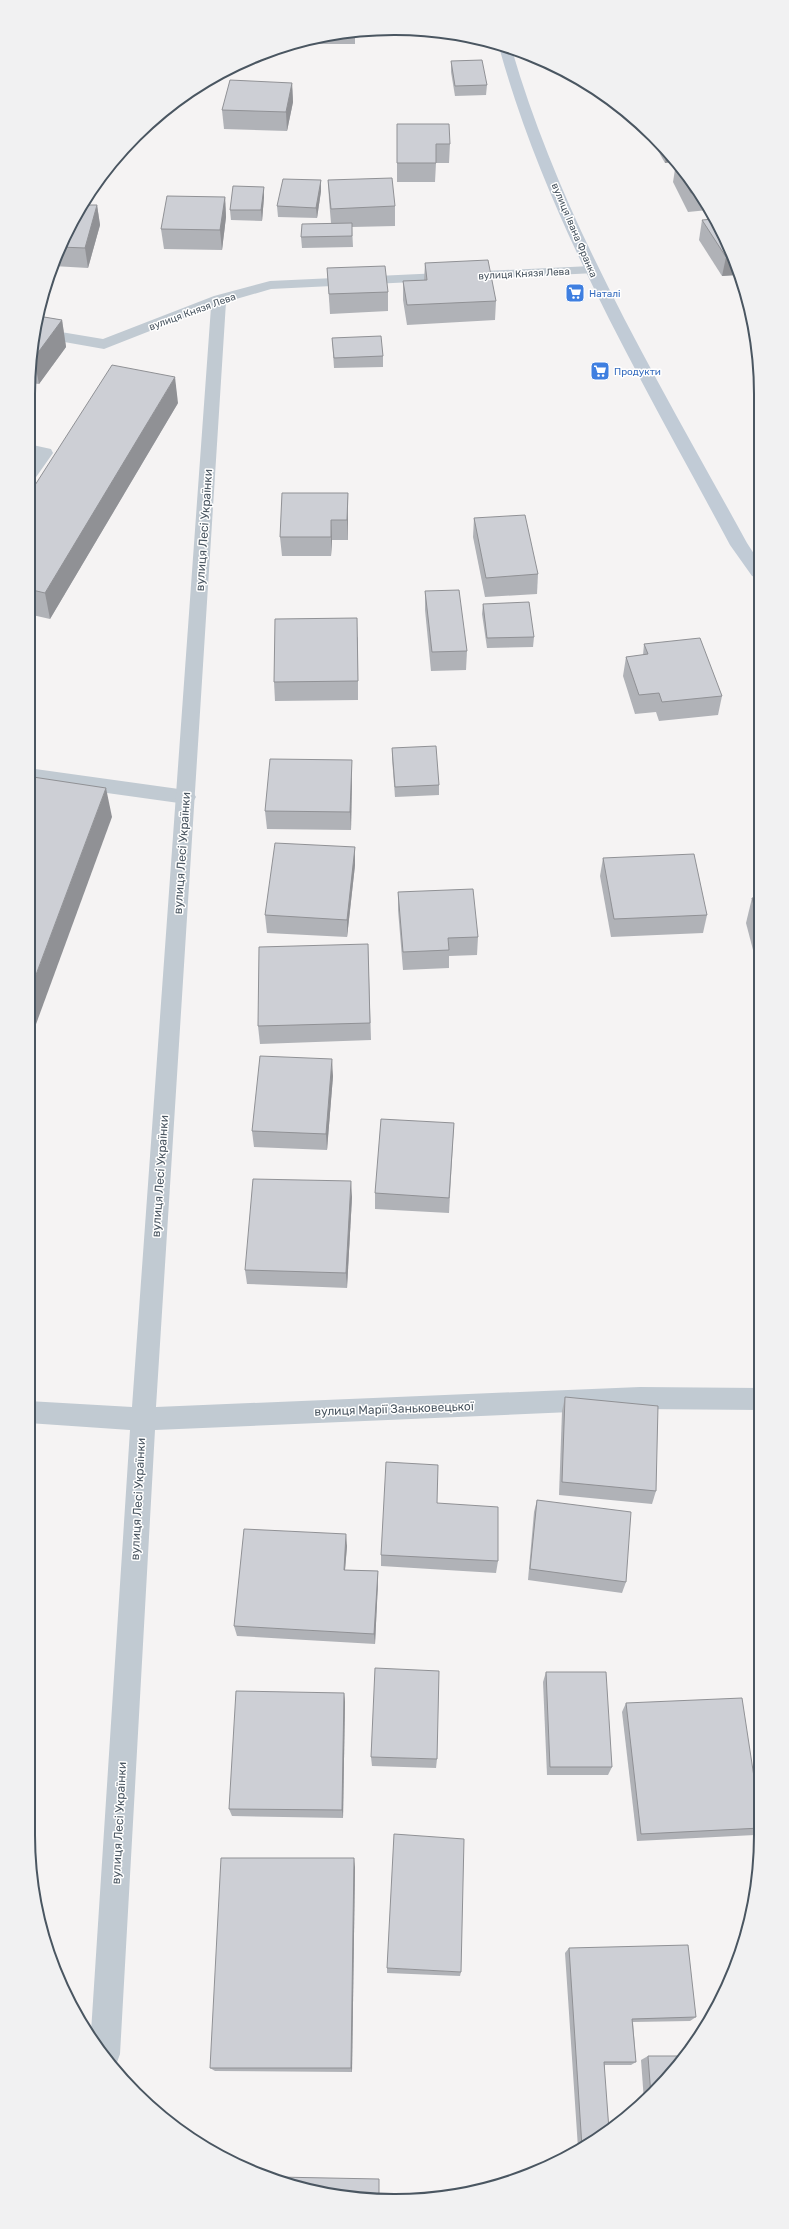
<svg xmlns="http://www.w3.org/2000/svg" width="789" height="2229" font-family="Rubik,sans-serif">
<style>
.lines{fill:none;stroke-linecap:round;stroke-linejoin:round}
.lane{fill:#c1cad2;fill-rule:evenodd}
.street{fill:#c1cad2;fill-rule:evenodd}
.secondary{fill:#c1cbd6;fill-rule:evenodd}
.wall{fill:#b0b2b7}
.shaded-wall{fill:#909195}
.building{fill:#cdcfd5;stroke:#909195}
.labels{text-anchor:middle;stroke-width:3;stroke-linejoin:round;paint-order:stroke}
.far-street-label{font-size:10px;fill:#4a5661;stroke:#fff}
.far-shop-label{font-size:10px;fill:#366cbe;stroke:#fff;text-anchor:start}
.street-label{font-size:12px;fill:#4a5661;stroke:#fff}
.rim{fill:none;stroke:#4a5661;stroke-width:2}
</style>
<rect width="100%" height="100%" fill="#f5f3f3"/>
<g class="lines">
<!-- lane -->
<g class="lane">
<polygon points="28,444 51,449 53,453 34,480 28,481 28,464 35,456 28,454"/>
<polygon points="28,768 186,790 193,792 196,797 193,802 186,804 28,782"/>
</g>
<!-- street -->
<polygon class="street" points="591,266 596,267 598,270 596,273 271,289 226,302 156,1407 640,1387 760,1388 760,1410 640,1409 155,1430 120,2054 116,2065 113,2066 91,2032 130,1430 28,1423 28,1401 132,1407 211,307 104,349 36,337 37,328 103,339 214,296 270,281"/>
<!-- secondary -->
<path class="secondary" d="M500,45L512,50C563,225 660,384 747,543L758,560V578L752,576L730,545C644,384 548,224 499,47Z"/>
</g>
<!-- wall -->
<g class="wall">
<polygon points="346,31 355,31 355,44 318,44 318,38"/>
<polygon points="451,61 487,85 486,95 455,96 451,72"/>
<polygon points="292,83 293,102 287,131 224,129 222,110"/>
<polygon points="397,124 450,144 449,163 436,163 435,182 397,182"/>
<polygon points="649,135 670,153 665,163"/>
<polygon points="676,163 677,163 708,210 688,212 673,182"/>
<polygon points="321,180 321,191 317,218 278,217 277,206"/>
<polygon points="328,180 395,206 395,226 352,227 353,247 302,248 301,237 331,223 329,200"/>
<polygon points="264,187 264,197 262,221 231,220 230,210"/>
<polygon points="225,197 226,217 222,250 164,249 161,229"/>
<polygon points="97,205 100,225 88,268 53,266 66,233"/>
<polygon points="702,220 723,233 736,275 722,276 699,240"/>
<polygon points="425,263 496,301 495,320 407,325 403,300 403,281 424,280"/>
<polygon points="327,268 388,292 388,311 330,314"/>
<polygon points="38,316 62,320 66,347 39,384 30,383"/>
<polygon points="332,338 383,356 383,367 334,368"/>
<polygon points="178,403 50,619 28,614 28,496"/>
<polygon points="348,493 348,540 332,540 331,556 282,556 280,537"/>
<polygon points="474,518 538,574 537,594 485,597 473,537"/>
<polygon points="425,591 467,651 466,670 431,671 425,610"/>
<polygon points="483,604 534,637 533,647 487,648 482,614"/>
<polygon points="358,637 358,700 275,701 274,682"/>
<polygon points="644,644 722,696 718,715 659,721 656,712 635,714 623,676 626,657 643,655"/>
<polygon points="392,748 439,785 439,795 395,797 392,758"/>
<polygon points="352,778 351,830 267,829 265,811"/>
<polygon points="355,847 355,865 347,937 267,933 265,915"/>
<polygon points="603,858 707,915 703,933 611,937 600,876"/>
<polygon points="398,892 478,937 477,955 449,956 449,968 403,970 398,910"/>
<polygon points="752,898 759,898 759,973 746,923"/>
<polygon points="368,944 371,1040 260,1044 258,1026"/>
<polygon points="333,1076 327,1150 254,1147 252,1131"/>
<polygon points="454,1123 449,1213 375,1209 375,1193"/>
<polygon points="352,1197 347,1288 247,1284 245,1270"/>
<polygon points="565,1397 656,1491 652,1504 559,1495 562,1411"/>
<polygon points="537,1500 626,1582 622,1593 528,1580 534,1512"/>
<polygon points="437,1503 498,1561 496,1573 381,1566 381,1555"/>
<polygon points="347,1546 345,1570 378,1571 378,1582 375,1644 237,1636 234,1626"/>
<polygon points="546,1672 612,1767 608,1775 547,1775 543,1682"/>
<polygon points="344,1693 345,1702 343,1818 232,1816 229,1809"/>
<polygon points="626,1703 761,1823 761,1829 755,1835 637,1841 622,1712"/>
<polygon points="371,1757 437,1759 436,1768 372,1766"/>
<polygon points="355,1867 352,2072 215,2071 210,2068"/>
<polygon points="569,1948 696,2017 690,2021 633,2022 636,2062 631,2065 605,2065 598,2139 578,2148 565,1953"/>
<polygon points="387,1968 461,1972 460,1976 387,1973"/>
<polygon points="648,2056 653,2094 644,2101 641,2060"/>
</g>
<!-- shaded-wall -->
<g class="shaded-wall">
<polygon points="292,83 293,102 287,131 286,112"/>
<polygon points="667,150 670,153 676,162 665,163"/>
<polygon points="321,180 321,191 317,218 316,208"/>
<polygon points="264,187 264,197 262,221 261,210"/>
<polygon points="225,197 226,217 222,250 220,230"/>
<polygon points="97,205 100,225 88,268 85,248"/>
<polygon points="730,256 736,275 722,276 726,257"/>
<polygon points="62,320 66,347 39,384 34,358"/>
<polygon points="175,377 178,403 50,619 45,593"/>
<polygon points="348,493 348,540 347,520"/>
<polygon points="331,520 332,540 331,556"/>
<polygon points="352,760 352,778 351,830 350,812"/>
<polygon points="106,788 112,817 28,1046 28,996"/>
<polygon points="355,847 355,865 347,937 347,920"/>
<polygon points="332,1059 333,1076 327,1150 326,1134"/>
<polygon points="351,1181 352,1197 347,1288 346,1273"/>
<polygon points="346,1534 347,1546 344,1581 344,1570"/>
<polygon points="378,1571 378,1582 375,1644 374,1634"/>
<polygon points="344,1693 345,1702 343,1818 342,1810"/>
<polygon points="354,1858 355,1867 352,2072 351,2068"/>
</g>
<!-- building -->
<g class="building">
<polygon points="346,31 354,31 354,34 335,34"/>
<polygon points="482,60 487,85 455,86 451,61"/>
<polygon points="230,80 292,83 286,112 222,110"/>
<polygon points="397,124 449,124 450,144 436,144 436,163 397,163"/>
<polygon points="676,163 677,163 696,192 691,193"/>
<polygon points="392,178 395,206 331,209 328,180"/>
<polygon points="283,179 321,180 316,208 277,206"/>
<polygon points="233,186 264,187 261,210 230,210"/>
<polygon points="167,196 225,197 220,230 161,229"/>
<polygon points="83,205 97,205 85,248 60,247 66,233"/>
<polygon points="714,219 723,233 730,256 726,257 702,220"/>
<polygon points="352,223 352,236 301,237 302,224"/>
<polygon points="488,260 496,301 407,305 403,281 427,280 425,263"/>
<polygon points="385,266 388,292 329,294 327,268"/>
<polygon points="38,316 62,320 34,358 33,358"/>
<polygon points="381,336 383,356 334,358 332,338"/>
<polygon points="112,365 175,377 45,593 28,589 28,496"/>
<polygon points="282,493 348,493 347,520 331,520 331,537 280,537"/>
<polygon points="525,515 538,574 486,578 474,518"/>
<polygon points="459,590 467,651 432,652 425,591"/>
<polygon points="529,602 534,637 487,638 483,604"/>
<polygon points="357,618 358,681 274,682 275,619"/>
<polygon points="700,638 722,696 662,702 659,693 639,695 626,657 648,654 644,644"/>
<polygon points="436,746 439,785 395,787 392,748"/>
<polygon points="270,759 352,760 350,812 265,811"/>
<polygon points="33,777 106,788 28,996 28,791"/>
<polygon points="275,843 355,847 347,920 265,915"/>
<polygon points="694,854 707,915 614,919 603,858"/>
<polygon points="473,889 478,937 448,938 449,950 403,952 398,892"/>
<polygon points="752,898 759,898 759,923"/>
<polygon points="368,944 370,1023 258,1026 259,947"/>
<polygon points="260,1056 332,1059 326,1134 252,1131"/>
<polygon points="381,1119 454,1123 449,1198 375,1193"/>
<polygon points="253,1179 351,1181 346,1273 245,1270"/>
<polygon points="565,1397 658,1406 656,1491 562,1482"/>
<polygon points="386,1462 438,1465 437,1503 498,1507 498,1561 381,1555"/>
<polygon points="537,1500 631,1512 626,1582 530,1569"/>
<polygon points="244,1529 346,1534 344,1570 378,1571 374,1634 234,1626"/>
<polygon points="375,1668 439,1671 437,1759 371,1757"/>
<polygon points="546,1672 606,1672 612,1767 550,1767"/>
<polygon points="236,1691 344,1693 342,1810 229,1809"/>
<polygon points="742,1698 761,1823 761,1828 641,1834 626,1703"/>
<polygon points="394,1834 464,1839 461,1972 387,1968"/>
<polygon points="221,1858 354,1858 351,2068 210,2068"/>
<polygon points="688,1945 696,2017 632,2019 636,2062 604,2062 609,2130 598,2139 582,2147 569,1948"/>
<polygon points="648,2056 685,2056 653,2094 651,2096"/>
<polygon points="277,2177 379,2179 379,2199 347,2198"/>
</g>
<!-- icons -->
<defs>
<symbol id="supermarket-square" viewBox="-11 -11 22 22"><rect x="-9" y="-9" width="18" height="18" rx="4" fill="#3f7fe0" stroke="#fff"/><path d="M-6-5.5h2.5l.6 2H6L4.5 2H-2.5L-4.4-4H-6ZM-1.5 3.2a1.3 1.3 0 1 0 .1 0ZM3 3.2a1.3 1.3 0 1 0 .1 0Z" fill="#fff"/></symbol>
</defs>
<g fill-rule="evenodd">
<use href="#supermarket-square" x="564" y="282" width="22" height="22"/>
<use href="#supermarket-square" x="589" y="360" width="22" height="22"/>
</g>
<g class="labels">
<!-- far-street labels -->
<g class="far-street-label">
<text transform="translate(575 230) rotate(67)" y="4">вулиця Івана Франка</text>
<text transform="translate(524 273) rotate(-3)" y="4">вулиця Князя Лева</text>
<text transform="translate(192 311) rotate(-20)" y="4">вулиця Князя Лева</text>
</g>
<!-- far-shop labels -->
<g class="far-shop-label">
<text x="589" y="297">Наталi</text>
<text x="614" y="375">Продукти</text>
</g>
<!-- street labels -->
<g class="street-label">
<text transform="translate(204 530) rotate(-86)" y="4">вулиця Лесі Українки</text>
<text transform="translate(182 853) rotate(-86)" y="4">вулиця Лесі Українки</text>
<text transform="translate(160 1176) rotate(-86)" y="4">вулиця Лесі Українки</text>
<text transform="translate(394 1409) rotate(-2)" y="4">вулиця Марії Заньковецької</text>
<text transform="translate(138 1499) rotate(-87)" y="4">вулиця Лесі Українки</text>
<text transform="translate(119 1823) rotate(-87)" y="4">вулиця Лесі Українки</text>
</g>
</g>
<!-- crop -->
<path d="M0 0H789V2229H0ZM394 35H395A359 359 0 0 1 754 394V1835A359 359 0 0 1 395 2194H394A359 359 0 0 1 35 1835V394A359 359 0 0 1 394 35Z" fill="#f1f1f2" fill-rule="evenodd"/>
<path class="rim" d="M394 35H395A359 359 0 0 1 754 394V1835A359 359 0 0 1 395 2194H394A359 359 0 0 1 35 1835V394A359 359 0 0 1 394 35Z"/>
</svg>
